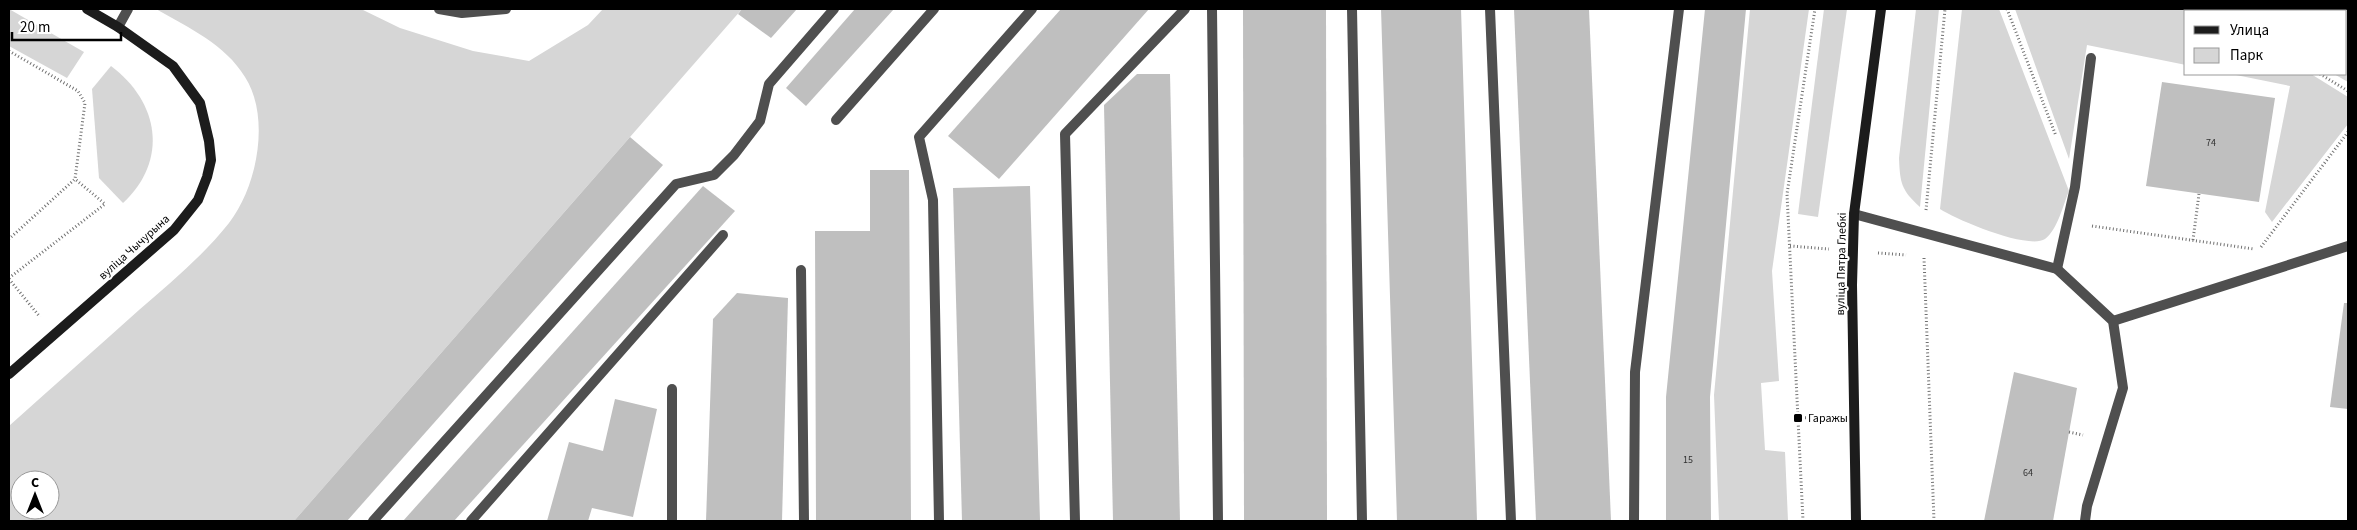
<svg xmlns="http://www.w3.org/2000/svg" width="2357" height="530" font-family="'Source Sans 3',sans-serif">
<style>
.green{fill:#d6d6d6;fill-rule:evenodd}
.building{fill:#bfbfbf}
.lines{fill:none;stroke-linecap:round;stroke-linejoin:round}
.path{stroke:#717171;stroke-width:3;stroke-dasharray:1 2.5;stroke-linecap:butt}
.service{stroke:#4f4f4f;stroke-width:10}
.minor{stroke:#4f4f4f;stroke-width:10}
.secondary{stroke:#1c1c1c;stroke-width:10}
.poi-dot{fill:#000;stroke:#fff;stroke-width:2}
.labels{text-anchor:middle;stroke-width:4;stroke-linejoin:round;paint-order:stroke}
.number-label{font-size:10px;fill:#303030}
.street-label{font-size:12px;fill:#000;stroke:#fff}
.poi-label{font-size:12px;fill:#000;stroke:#fff;text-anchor:start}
</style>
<rect width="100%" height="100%" fill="#fff"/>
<!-- green -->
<g class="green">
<polygon points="9,9 84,52 67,78 9,46"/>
<path d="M156,9H361L400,28L473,51L529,61L588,25L603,9H742L294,521H9V426C52,387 96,349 139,310C170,283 203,256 229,223C257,187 271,118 245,77C225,44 189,28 156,9ZM20,480H50V510H20Z"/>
<polygon points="1750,9 1809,9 1772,271 1779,381 1761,383 1765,450 1785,452 1788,521 1719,521 1714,395"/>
<polygon points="1824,9 1847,9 1818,217 1798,214"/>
<path d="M1916,9H1939L1920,207C1901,190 1900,183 1899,158Z"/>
<path d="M1962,9H1999L2069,191C2063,205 2058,229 2045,239C2028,250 1957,220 1940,209Z"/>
<polygon points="2015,9 2204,9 2208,11 2186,11 2186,65 2087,45 2069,159"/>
<polygon points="2227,9 2348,9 2348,82 2334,74 2346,74 2346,11 2232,11"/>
<path d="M111,66C159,102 169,160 123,203L99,178L92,89Z"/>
<polygon points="2231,74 2311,74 2348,97 2348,124 2272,222 2265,212 2290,86"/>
</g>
<!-- building -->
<g class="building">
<polygon points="742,9 797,9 771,38 738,14"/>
<polygon points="855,9 894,9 806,106 786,88"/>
<polygon points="1061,9 1149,9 999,179 948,136"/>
<polygon points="1243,9 1326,9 1327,521 1244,521"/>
<polygon points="1381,9 1461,9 1477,521 1397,521"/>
<polygon points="1514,9 1589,9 1611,521 1536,521"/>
<polygon points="1705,9 1746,9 1710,397 1711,521 1666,521 1666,397"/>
<polygon points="1137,74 1170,74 1180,521 1113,521 1104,105"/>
<polygon points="2162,82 2275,98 2259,202 2146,186"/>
<polygon points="630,137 663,165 347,521 294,521"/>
<polygon points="870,170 909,170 911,521 816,521 815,231 870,231"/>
<polygon points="703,186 735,211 454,521 403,521"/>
<polygon points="1030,186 1040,521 962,521 953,188"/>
<polygon points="737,293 788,298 782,521 706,521 713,319"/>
<polygon points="2344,303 2348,303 2348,409 2330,407"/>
<polygon points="2014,372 2077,388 2053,521 1984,521"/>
<polygon points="615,399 657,409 633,517 592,508 588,521 547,521 569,442 603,451"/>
</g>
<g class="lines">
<!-- path -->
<g class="path">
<polyline points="2007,9 2056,136"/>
<polyline points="2213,9 2217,11"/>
<polyline points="9,51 78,91 85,103 75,179 9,239"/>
<polyline points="2320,74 2348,91"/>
<polyline points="1926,210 1945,9"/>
<polyline points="2092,226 2254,249"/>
<polyline points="2193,240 2199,194"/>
<polyline points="1790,246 1829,249"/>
<polyline points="2261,247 2348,132"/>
<polyline points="1878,253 1906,255"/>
<polyline points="1924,258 1934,521"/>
<polyline points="9,278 105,204 75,179"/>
<polyline points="9,279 40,317"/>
<polyline points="1798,418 1830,417"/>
<polyline points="2069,432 2083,435"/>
<polyline points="1803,521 1787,194 1815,9"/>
</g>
<!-- service -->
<g class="service">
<polyline points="1212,9 1218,521"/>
<polyline points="1352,9 1362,521"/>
<polyline points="1490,9 1511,521"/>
<polyline points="836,120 934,9"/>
<polyline points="1854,214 2057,269 2113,321 2123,388 2087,506 2085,521"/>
<polyline points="2057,269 2075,187 2091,58"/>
<polyline points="801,270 804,521"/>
<polyline points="2113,321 2348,246"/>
<polyline points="672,389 672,521"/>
<polyline points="373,521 676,184 714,175 734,155 760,121 769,84 834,9"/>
<polyline points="471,521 723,235"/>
<polyline points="939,521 933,200 919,137 1032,9"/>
<polyline points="1075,521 1065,134 1185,9"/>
<polyline points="1634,521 1635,372 1679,9"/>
</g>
<!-- minor -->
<g class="minor">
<polyline points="439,9 462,13 506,9"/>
<polyline points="118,27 128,9"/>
</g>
<!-- secondary -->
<g class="secondary">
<polyline points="9,374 174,230 198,200 207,177 211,160 209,141 200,103 173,66 118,27 87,9"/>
<polyline points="1856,521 1852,285 1854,214 1881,9"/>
</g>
</g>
<!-- markers -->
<rect class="poi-dot" x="1793" y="413" width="10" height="10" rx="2.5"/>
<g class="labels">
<!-- number labels -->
<g class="number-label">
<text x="2211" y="146">74</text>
<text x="1688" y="463">15</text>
<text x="2028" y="476">64</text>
</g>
<!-- street labels -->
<g class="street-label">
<text transform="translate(134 247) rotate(-42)" y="4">вуліца Чычурына</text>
<text transform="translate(1841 264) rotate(-89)" y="4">вуліца Пятра Глебкі</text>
</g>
<!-- poi labels -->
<g class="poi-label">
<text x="1808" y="422">Гаражы</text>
</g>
</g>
<!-- border -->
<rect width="2357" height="530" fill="none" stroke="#000000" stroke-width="20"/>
<!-- legend -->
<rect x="2184" y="10" width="162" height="65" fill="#ffffff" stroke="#999999"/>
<rect x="2194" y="26" width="25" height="8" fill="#1c1c1c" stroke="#999999"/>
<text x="2230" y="35" font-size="15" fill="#000000">Улица</text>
<rect x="2194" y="48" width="25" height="15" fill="#d6d6d6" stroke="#999999"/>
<text x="2230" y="60" font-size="15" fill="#000000">Парк</text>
<!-- north arrow -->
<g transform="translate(35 495)"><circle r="24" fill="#ffffff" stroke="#999999"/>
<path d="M0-4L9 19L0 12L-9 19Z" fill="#000000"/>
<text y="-8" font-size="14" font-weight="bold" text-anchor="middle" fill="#000000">С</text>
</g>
<!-- scale -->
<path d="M12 32v8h109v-8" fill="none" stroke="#000000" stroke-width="2.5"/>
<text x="20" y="32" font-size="15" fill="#000000" stroke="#ffffff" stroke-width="4" paint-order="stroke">20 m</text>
</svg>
